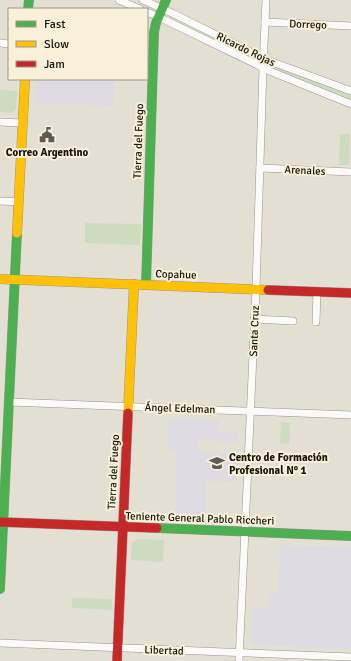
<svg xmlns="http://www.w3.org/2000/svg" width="351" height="661" font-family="Signika,sans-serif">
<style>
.education{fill:#dedae1}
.green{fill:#cddcbe}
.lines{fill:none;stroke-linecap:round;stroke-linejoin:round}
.street-casing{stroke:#9a968d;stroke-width:8}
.fast-casing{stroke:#9a968d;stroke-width:10}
.slow-casing{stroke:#9a968d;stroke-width:10}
.jam-casing{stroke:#9a968d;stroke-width:10}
.street{stroke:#fbfaf8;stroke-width:7}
.fast{stroke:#4caf50;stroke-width:9}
.slow{stroke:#ffc107;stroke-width:9}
.jam{stroke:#c62828;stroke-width:9}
.labels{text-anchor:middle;stroke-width:4;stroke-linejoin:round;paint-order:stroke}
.street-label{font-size:11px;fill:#17140c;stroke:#f8f0d9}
.poi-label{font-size:11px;font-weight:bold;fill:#17140c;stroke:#f8f0d9}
</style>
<rect width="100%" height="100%" fill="#e4dfd3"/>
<!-- education -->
<g class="education">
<polygon points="36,79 115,79 114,106 35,103"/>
<polygon points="169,418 219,420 219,432 239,433 238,442 199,440 198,452 238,454 236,482 207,481 205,521 175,520 177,450 167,449"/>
<polygon points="280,545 351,547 351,647 348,649 255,645 251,641 252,608 268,608 269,593 278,593"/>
</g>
<!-- green -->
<g class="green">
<polygon points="171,16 251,56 251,57 249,58 170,20 170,18"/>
<polygon points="275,67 278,67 351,94 351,100 277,70 275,69"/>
<polygon points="0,90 17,91 16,109 12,113 0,112"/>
<polygon points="340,134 350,134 349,165 339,165"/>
<polygon points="85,223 141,224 140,245 85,243"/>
<polygon points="281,422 290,423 289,444 280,443"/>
<polygon points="137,539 164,540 163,562 131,560 132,543"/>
<polygon points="72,598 112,599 112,610 72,608"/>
</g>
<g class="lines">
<defs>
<g id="street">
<polyline points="119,0 140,9"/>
<polyline points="143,0 172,13 267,60 351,91"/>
<polyline points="147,12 163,19 272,72 351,104"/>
<polyline points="265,22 351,26"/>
<polyline points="0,43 9,44"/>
<polyline points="0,122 22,123"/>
<polyline points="260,168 351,172"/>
<polyline points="0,201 19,202"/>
<polyline points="254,319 293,321"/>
<polyline points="316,322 317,292"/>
<polyline points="9,402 351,415"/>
<polyline points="0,643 351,657"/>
<polyline points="239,661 256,289 263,68 266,0"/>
</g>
<g id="fast">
<polyline points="28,9 29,0"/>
<polyline points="146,285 154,32 156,23 166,0"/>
<polyline points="157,528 351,536"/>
<polyline points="0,589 17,233"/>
</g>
<g id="slow">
<polyline points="17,233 25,79"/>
<polyline points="0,279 268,290"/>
<polyline points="128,413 134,284"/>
</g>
<g id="jam">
<polyline points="268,290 351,293"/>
<polyline points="0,522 157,528"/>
<polyline points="117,661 128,413"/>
</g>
</defs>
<!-- street casing -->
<use href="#street" class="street-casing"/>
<!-- fast casing -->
<use href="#fast" class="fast-casing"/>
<!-- slow casing -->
<use href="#slow" class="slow-casing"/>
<!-- jam casing -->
<use href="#jam" class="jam-casing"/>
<!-- street -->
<use href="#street" class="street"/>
<!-- fast -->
<use href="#fast" class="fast"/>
<!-- slow -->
<use href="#slow" class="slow"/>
<!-- jam -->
<use href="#jam" class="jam"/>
</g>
<!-- icons -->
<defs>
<symbol id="civic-bare" viewBox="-9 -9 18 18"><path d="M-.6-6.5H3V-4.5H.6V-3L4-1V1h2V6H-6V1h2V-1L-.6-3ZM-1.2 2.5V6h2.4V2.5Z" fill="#5f5b52" stroke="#f8f0d9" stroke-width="2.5" paint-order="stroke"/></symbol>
<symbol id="university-bare" viewBox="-9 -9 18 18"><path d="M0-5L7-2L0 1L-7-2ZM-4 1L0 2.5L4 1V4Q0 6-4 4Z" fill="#5f5b52" stroke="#f8f0d9" stroke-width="2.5" paint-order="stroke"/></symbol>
</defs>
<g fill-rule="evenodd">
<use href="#civic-bare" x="36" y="124" width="22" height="22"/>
<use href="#university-bare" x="206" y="452" width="22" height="22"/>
</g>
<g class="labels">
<!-- street labels -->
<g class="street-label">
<text transform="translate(308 24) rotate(2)" y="4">Dorrego</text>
<text transform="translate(246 49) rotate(26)" y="4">Ricardo Rojas</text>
<text transform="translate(138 141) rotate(-88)" y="4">Tierra del Fuego</text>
<text transform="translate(305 170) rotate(3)" y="4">Arenales</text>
<text transform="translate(176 274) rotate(2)" y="4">Copahue</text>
<text transform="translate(254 331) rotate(-88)" y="4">Santa Cruz</text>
<text transform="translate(180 408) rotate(2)" y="4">Ángel Edelman</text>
<text transform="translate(113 472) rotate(-87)" y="4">Tierra del Fuego</text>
<text transform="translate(200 518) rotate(2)" y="4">Teniente General Pablo Riccheri</text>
<text transform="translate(164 650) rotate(2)" y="4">Libertad</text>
</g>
<!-- poi labels -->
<g class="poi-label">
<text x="47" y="156">Correo Argentino</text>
<text x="229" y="461" text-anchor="start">Centro de Formación<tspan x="229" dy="13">Profesional N° 1</tspan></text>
</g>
</g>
<!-- legend -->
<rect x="8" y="8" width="140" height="72" fill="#f8f0d9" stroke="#9e9887"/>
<rect x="16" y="21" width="20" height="6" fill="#4caf50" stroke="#9e9887"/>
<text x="44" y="28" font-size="12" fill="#17140c">Fast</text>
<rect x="16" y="41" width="20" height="6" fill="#ffc107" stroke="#9e9887"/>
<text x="44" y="48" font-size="12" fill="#17140c">Slow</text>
<rect x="16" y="61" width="20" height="6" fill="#c62828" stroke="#9e9887"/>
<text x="44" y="68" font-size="12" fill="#17140c">Jam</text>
</svg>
